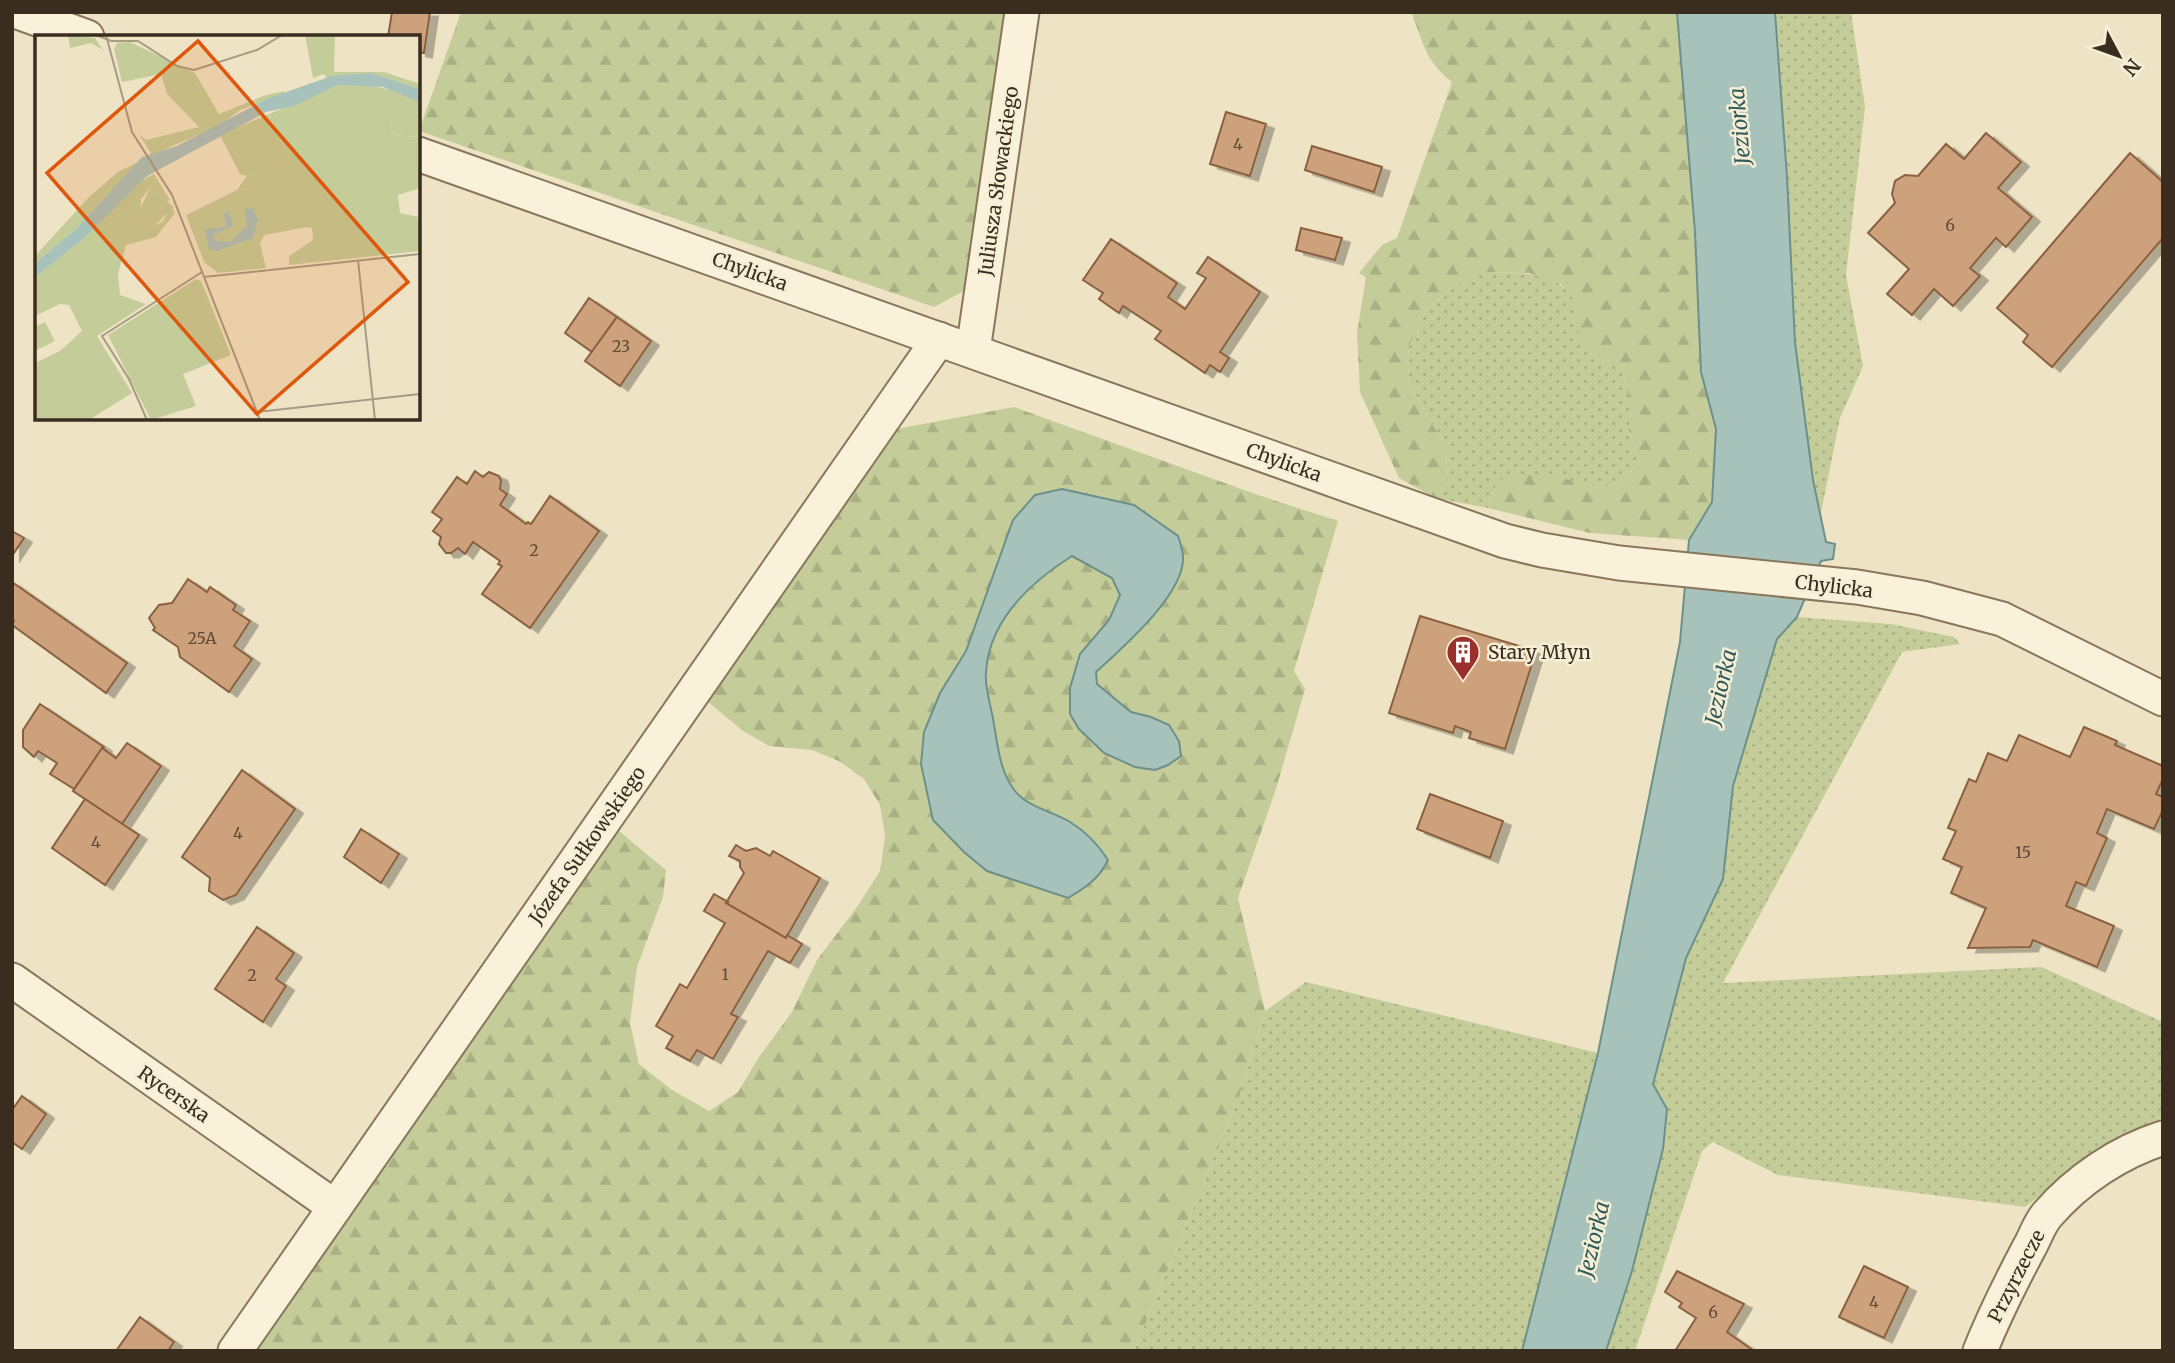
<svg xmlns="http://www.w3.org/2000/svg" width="2175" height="1363" font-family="Merriweather,serif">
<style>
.grass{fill:url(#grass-dots)}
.forest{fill:url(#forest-firs)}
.water{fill:#a7c2bb;stroke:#6d908a;stroke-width:2}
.building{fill:#cda17b;stroke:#896141;stroke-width:2;filter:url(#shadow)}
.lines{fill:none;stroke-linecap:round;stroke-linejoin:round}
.minor-casing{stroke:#8a765b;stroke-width:37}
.minor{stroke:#f9f1d9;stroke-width:33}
.labels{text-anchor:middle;stroke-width:5;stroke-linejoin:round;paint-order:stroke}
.number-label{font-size:16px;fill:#5f4a36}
.street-label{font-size:19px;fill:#3a2d1f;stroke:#f6eed5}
.poi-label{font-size:19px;fill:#3a2d1f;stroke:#f6eed5;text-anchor:start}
.water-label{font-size:21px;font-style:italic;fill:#2e5a59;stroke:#f6eed5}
.inset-road{fill:none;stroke:#a69b83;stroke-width:2}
.view{fill:#df570d;fill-opacity:0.15;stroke:#df570d;stroke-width:3.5}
.inset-edge{fill:none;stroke:#3a2d1f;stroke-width:3.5}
</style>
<defs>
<pattern id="grass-dots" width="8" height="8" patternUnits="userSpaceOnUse" patternTransform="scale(1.75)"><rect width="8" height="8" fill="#c4cd99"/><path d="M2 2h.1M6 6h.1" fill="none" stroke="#a9b083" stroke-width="1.8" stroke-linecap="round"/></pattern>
<pattern id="forest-firs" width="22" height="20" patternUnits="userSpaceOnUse" patternTransform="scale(1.75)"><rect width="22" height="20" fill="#c4cd99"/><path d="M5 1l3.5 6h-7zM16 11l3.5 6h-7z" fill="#a9b083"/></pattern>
<filter id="shadow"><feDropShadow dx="8" dy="4.5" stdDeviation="0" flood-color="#0004"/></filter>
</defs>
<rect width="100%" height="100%" fill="#eee4c5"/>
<!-- grass -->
<g class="grass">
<path d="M1775,12H1851L1865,107L1846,275L1863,366L1840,418L1821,513C1790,384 1792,251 1783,119C1780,84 1780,47 1775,12Z"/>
<path d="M1488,272C1517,273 1558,270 1574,300C1582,315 1584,337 1589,354L1603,361L1620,364L1629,397V431L1640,461L1623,481L1602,488L1572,481L1498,480L1488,508L1435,498L1446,485L1447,447L1429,419L1408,380L1409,346L1426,311L1452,287Z"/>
<polygon points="1797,617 1891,624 1954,637 1960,644 1902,652 1723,983 2041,967 2163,1022 2163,1123 2048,1190 2025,1207 1778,1175 1713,1142 1702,1151 1700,1157 1635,1351 1606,1351 1632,1271 1663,1149 1667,1109 1653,1084 1686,958 1723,879 1733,786 1777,639"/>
<polygon points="1306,982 1598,1053 1522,1351 1134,1351 1239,1097 1265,1011"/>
</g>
<!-- forest -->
<g class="forest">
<polygon points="461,12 1006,12 964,291 934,307 419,131"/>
<path d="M1411,12H1677L1695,232L1701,372L1716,429L1712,503L1689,540L1590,533L1488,508L1498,480L1541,473L1602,488L1623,481L1640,461L1629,431V397L1620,365L1603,361L1589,354L1580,344L1574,300L1561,284L1529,273L1488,272L1452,287L1426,311L1409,346L1408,380L1429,419L1447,447L1446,485L1435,498L1399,478L1360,392L1357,333L1366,277L1359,273L1382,245L1397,238L1452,82C1424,60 1424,43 1411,12Z"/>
<polygon points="1014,407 1258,495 1338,521 1294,671 1305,689 1276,789 1238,898 1265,1011 1239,1097 1134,1351 255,1351 619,831 666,870 663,897 637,967 630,1023 639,1064 672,1090 709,1111 738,1092 759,1057 792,1012 817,960 857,907 880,871 885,836 880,805 864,779 839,761 812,750 769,746 743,731 707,701 896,429"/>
</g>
<!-- water -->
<g class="water">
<polygon points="1677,12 1775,12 1787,177 1795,343 1813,480 1826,542 1835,544 1833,559 1821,561 1797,617 1777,639 1733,786 1723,879 1686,958 1653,1084 1667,1109 1663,1149 1632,1271 1606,1351 1522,1351 1598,1053 1680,642 1689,540 1712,502 1716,429 1701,372 1695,232"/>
<path d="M1062,489L1134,505L1178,536C1180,542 1183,550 1183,557C1185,594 1121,649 1096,672L1097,684L1131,712L1151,717L1169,725L1179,741L1181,756L1168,765L1155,770L1135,767L1104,753L1079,729L1070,714V688L1080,654L1109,620L1120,595L1112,578L1072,556C1031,582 989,620 986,672C984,688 992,708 994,725C998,747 1000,772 1015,791C1029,808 1052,811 1070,822C1085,831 1099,846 1108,860C1100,878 1085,888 1068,898L987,871L964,852L933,820L921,764L924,732L940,693L966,651L1013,520L1035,495Z"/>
</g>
<!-- building -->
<g class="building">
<polygon points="392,12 430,12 424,53 418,52 418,37 388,37"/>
<polygon points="1226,112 1266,124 1250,176 1210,164"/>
<polygon points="1986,133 2021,162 1998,188 2032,217 2006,247 1996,238 1970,268 1980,276 1953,306 1934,289 1912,315 1887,294 1909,269 1868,233 1895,203 1892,194 1895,181 1905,175 1918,176 1946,144 1964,159"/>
<polygon points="1312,146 1382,167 1374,192 1305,170"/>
<polygon points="2130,153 2163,182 2163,238 2052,367 2023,342 2028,335 1997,308"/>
<polygon points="1301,228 1342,238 1335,260 1296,250"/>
<polygon points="1111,239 1177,283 1168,297 1185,309 1206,278 1197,273 1208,257 1260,292 1220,352 1229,358 1220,372 1210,365 1205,373 1155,339 1161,331 1123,306 1119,313 1099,299 1103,293 1083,280"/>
<polygon points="589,298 617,317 592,352 565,333"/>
<polygon points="617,317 651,341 620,386 585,361"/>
<polygon points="475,471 483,477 489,472 499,476 501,481 500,489 507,494 500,505 526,524 528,522 531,524 550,496 599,531 530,628 482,594 502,566 498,564 500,561 473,542 465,554 458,548 451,553 446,553 439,544 441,537 433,531 442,519 432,512 457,477 467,484"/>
<polygon points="12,531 24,538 12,556"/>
<polygon points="188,579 207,592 210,587 236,605 233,610 250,621 234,646 252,659 229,692 180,657 178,647 153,630 155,628 149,618 159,605 172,603"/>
<polygon points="12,582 127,663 106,693 12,625 14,621 12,619"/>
<polygon points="1420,616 1536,651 1505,749 1469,738 1471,732 1455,726 1453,733 1389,713"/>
<polygon points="40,704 104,747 74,789 50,774 57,763 38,751 34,757 23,747 23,730"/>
<polygon points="2084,727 2117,741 2115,745 2163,766 2163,779 2156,794 2163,797 2163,810 2154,829 2107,809 2097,833 2107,838 2086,886 2076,882 2066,906 2114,926 2097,967 2033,940 2030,947 1968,948 1986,908 1951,893 1962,867 1943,859 1956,831 1948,828 1969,779 1976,782 1988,753 2007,761 2019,735 2070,757"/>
<polygon points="127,743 161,766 122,824 73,791 102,748 116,758"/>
<polygon points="242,770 295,809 236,895 223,900 209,891 210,878 182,857"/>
<polygon points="1430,794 1503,821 1490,858 1417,829"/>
<polygon points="85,799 139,835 105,885 52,848"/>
<polygon points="361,829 399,854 381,883 344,857"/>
<polygon points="736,845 746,851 756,848 770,856 773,851 820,878 786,938 726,903 744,873 740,867 740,861 729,856"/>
<polygon points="714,894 728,902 726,903 786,938 787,935 802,944 790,963 768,951 731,1014 738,1017 713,1059 697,1050 690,1061 666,1048 673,1036 656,1026 680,984 687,988 725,923 704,911"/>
<polygon points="257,927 294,953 276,979 286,986 263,1022 215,989"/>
<polygon points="22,1096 46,1114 22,1149 12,1142 12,1110"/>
<polygon points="1864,1266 1908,1287 1884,1338 1839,1317"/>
<polygon points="1677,1271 1744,1304 1727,1332 1754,1351 1675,1351 1696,1318 1679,1307 1682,1303 1665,1292"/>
<polygon points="140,1317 174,1342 168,1351 116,1351"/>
</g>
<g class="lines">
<defs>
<g id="minor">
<polyline points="18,12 87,37"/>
<polyline points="418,154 1505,541 1542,550 1619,563 1857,587 1922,598 2002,619 2163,699"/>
<polyline points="973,351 1022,12"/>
<polyline points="12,980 335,1207"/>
<polyline points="235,1351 939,339"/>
<path d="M1980,1351C1994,1316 2011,1282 2029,1248C2035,1238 2039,1224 2047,1215C2077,1180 2119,1152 2163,1138"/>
</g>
</defs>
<!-- minor casing -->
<use href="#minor" class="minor-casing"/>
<!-- minor -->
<use href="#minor" class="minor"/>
</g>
<!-- icons -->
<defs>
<symbol id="building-pin" viewBox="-11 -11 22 30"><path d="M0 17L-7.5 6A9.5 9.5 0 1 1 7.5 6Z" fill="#99302b" stroke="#f6eed5"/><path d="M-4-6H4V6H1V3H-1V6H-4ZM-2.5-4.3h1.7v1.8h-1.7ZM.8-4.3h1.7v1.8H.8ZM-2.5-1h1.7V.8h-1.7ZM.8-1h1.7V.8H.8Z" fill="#fff"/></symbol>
</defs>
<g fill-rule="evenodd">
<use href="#building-pin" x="1444" y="633" width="38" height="52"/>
</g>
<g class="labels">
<!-- number labels -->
<g class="number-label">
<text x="1238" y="150">4</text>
<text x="1950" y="231">6</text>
<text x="621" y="352">23</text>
<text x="534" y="556">2</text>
<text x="202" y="644">25A</text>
<text x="238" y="839">4</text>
<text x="96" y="848">4</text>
<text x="2023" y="858">15</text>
<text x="725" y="980">1</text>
<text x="252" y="981">2</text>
<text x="1874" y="1308">4</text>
<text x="1713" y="1318">6</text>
</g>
<!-- street labels -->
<g class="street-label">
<text transform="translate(998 181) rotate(-82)" y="7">Juliusza Słowackiego</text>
<text transform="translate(750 271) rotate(20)" y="7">Chylicka</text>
<text transform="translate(1284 462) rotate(20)" y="7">Chylicka</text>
<text transform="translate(1834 586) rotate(7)" y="7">Chylicka</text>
<text transform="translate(587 845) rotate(-55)" y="7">Józefa Sułkowskiego</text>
<text transform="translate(174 1094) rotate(35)" y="7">Rycerska</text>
<text transform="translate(2016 1276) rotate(-63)" y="7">Przyrzecze</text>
</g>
<!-- poi labels -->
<g class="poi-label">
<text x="1488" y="659">Stary Młyn</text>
</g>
<!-- water labels -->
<g class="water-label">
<text transform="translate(1740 126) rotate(-95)" y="7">Jeziorka</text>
<text transform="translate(1721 687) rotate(-77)" y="7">Jeziorka</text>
<text transform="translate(1594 1239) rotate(-77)" y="7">Jeziorka</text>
</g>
</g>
<!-- overview -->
<g transform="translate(35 35)">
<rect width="385" height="385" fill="#eee4c5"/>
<path d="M33,0L60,3L68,15L56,8L35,13ZM270,0H300L299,37H349L385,49V54L336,38L291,43L289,39L278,43ZM95,7L160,38L184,79L231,60L249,56V60L205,75L183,91L117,120L104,99L111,105L164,92L132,59L126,39L87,47L79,14L82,8ZM326,49L369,57L385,67V102L357,100L355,82L263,123L212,141L205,139L185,100L302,50ZM103,127L40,195L0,228V221L54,162L83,137ZM115,153L139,172L119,191L108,188L103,178Z" fill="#c4cd99"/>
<path d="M355,82L357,100L385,102V153L363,160L365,178L384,182L385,216L254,230V221L278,205L277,193L272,192L229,200L225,208L231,233L183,238L169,227L151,180L202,155L212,141ZM119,139L135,165L131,166L115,153L106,164L105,183L119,191L128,186L136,172L140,178L121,202L91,210L83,239L85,260L111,269L62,301L97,358L54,385H0V328L25,316L47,296L34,270L25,269L0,281V242L47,205L104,147ZM161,244L166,246L196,320L148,339L161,371L116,385L73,300Z" fill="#c4cd99"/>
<path d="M10,287L20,306L0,316V292Z" fill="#c4cd99"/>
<path d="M336,38L385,54V67L348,52L302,50L259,71L231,77L112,141L47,205L0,242V228L40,195L107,122L142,111L234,63L297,41ZM210,173L218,174L223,185L218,203L182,216L174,214L170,194L191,192L189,179L194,176L198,191L179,200L180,206L196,207L212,190Z" fill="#a7c2bb"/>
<path class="inset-road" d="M61,0L76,6H103L142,31L159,35L222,15L247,0M71,0L97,97L137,160L225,385M323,225L340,385M169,242L385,219M222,377L385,359M112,385L94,344L67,301L167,237"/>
<path class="view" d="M163,6L373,247L222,379L12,138Z"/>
<rect width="385" height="385" class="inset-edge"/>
</g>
<!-- border -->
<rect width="2175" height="1363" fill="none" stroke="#3a2d1f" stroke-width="28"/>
<!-- north arrow -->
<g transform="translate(2119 56) rotate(131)" stroke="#f6eed5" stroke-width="5" paint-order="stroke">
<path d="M0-5L12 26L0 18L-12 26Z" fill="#3a2d1f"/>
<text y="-10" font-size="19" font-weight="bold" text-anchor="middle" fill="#3a2d1f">N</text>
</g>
</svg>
